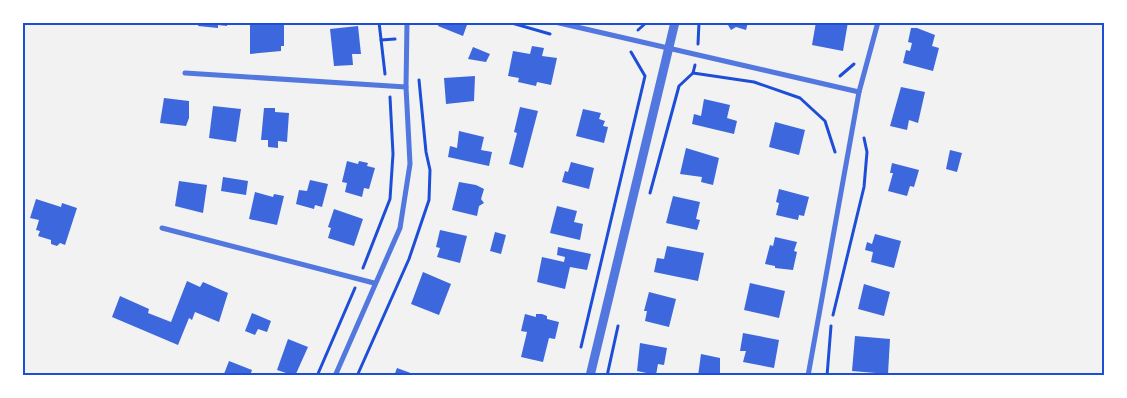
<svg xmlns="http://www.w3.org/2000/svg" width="1127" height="398" font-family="Lora,serif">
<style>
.building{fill:#3d67dc}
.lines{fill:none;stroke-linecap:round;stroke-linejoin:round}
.path{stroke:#1d4ed8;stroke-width:3}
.minor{stroke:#5277de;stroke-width:5}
.tertiary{stroke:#5277de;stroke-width:9}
.neatline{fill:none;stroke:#1d4ed8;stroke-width:2}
</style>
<rect width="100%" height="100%" fill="#f2f2f2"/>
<!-- building -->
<g class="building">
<polygon points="199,22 228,22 227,26 218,25 218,28 198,26"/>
<polygon points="250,22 284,22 284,46 281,46 281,51 250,54"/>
<polygon points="439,22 468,22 463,36 438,26"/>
<polygon points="721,22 748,22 746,30 736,27 731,30 728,25"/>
<polygon points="816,22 848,22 843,51 812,45"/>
<polygon points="358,26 361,54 352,54 353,65 334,66 330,29"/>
<polygon points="911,28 917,28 935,35 932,46 939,48 933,71 903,63 906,50 910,51 912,43 908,42"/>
<polygon points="532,46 544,48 542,56 557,58 551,85 537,82 536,86 518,82 519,78 508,76 513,51 530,54"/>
<polygon points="473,47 490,54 486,62 468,59"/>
<polygon points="475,76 474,101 446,104 444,78"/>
<polygon points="901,87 925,92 918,123 909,120 907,130 890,126"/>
<polygon points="164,98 189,101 189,118 186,126 160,123"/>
<polygon points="704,99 730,105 727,118 737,121 734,134 692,124 694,114 701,116"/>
<polygon points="213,106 241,109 236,142 209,138"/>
<polygon points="520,107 538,111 523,168 509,164 517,133 514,132"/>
<polygon points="264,108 275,108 275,112 289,113 287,142 278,141 278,148 268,147 268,140 261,140"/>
<polygon points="583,109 601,113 599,119 605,121 603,126 608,127 604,143 576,136"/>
<polygon points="775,122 805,130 799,155 769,147"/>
<polygon points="459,131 484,137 481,150 492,152 489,166 448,157 450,146 457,148"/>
<polygon points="686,148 719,158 713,185 701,182 702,177 680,174"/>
<polygon points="950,150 962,153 957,172 946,169"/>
<polygon points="347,161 358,164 359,161 368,163 367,166 375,168 369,189 364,188 362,197 345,192 347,183 342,182"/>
<polygon points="571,162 594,168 589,189 562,182 565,171 568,172"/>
<polygon points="892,163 919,170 914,187 910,186 907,196 888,191 893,173 890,173"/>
<polygon points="223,177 248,181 246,195 221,191"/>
<polygon points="310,180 328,184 322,207 315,205 314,209 296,204 299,190 307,191"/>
<polygon points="179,181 207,185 203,213 175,206"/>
<polygon points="459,182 476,185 484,189 481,199 484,203 479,206 477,216 452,210"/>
<polygon points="779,189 809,197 804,216 799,215 798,220 776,215 779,203 776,202"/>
<polygon points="255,192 273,197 274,194 284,196 277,225 249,219"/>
<polygon points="673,196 700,202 696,219 700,220 697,230 666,223"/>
<polygon points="36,199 61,207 62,203 77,208 65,245 60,243 57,246 51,244 51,240 38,236 40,231 36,230 39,220 30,218"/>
<polygon points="557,206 577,211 574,222 583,224 580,240 550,233"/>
<polygon points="334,209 363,219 354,246 328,238 331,228 328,227"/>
<polygon points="440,230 467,236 460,263 437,257 440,248 436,247"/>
<polygon points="495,232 506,235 501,254 490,251"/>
<polygon points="875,234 901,241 894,268 871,262 873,252 865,250 867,242 872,244"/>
<polygon points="775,237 797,242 794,251 797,252 793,270 775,268 775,266 765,264 770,245 773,246"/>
<polygon points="667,246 704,253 698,281 654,272 657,258 664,259"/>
<polygon points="558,247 591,254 587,270 570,267 565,289 537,282 542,257 564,262 565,257 557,255"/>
<polygon points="423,272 451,284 439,315 411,304"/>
<polygon points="187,281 200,287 203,282 228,293 219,322 195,312 192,320 189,318 178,345 112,317 120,296 149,309 148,313 171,322"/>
<polygon points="750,283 785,291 779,318 744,310"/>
<polygon points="864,284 890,292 884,316 858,309"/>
<polygon points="649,292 676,299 669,327 645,321 647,311 644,311"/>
<polygon points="252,313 271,321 267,332 258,329 255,335 245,331"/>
<polygon points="525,314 536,317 536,314 542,314 547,316 547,319 559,322 555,339 549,338 543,362 521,357 527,332 521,331"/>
<polygon points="743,333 779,340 774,368 743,362 746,351 740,351"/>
<polygon points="855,336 890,339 888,374 852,371"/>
<polygon points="288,339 308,347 295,376 277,370"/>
<polygon points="640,343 667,348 664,365 658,364 656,375 637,371"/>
<polygon points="701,354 720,358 720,376 698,376"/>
<polygon points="229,361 252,370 250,376 224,374"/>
<polygon points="397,368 416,375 416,376 394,376"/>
</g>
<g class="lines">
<!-- path -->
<g class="path">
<polyline points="379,22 385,74"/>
<polyline points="508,22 550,34"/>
<polyline points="638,30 647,22"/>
<polyline points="381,40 395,39"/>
<polyline points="698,44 699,22"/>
<polyline points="693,73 754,82 800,98 825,121 835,152"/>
<polyline points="840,76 854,64"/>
<polyline points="650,193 679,86 693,73 695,65"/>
<polyline points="363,268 390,199 393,154 390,97"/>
<polyline points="833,315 864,187 867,152 864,138"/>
<polyline points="581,347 645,76 631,52"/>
<polyline points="317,376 355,288"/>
<polyline points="357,376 409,259 429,200 430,170 426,152 419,80"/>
<polyline points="607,376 618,326"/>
<polyline points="827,376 831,326"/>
</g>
<!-- minor -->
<g class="minor">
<polyline points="555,22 859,92"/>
<polyline points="185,73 406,87"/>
<polyline points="162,228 374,283"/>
<polyline points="335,376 400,228 410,164 406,87 407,22"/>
<polyline points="808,376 859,92 878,22"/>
</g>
<!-- tertiary -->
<polyline class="tertiary" points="590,376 675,22"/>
</g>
<!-- border -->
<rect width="1127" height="398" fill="none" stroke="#ffffff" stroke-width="48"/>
<rect x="24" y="24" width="1079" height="350" class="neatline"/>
</svg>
